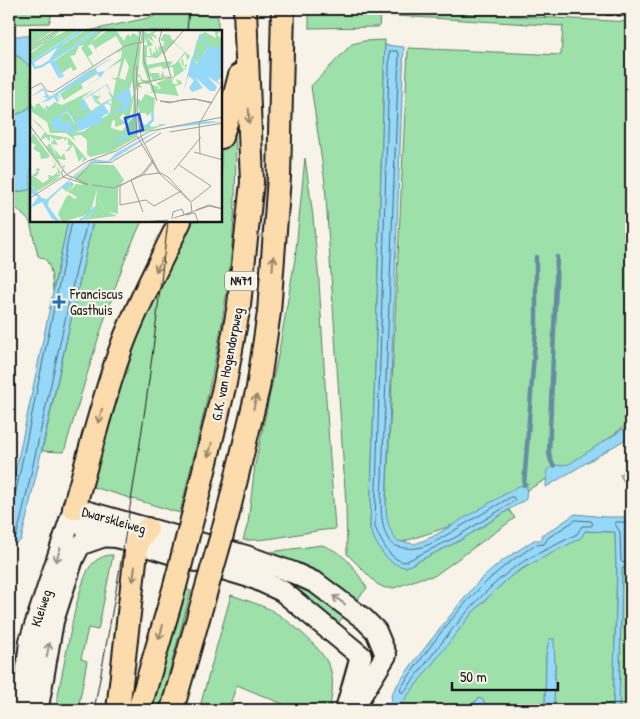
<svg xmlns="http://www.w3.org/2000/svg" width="640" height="719" font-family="'Patrick Hand',sans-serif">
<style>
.green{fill:#9ee0aa;stroke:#5d7e63}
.water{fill:#96d8f8;stroke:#658da0}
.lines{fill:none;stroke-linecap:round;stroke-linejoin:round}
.shore{stroke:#4d6774;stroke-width:1}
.stream{stroke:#658da0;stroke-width:4.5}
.secondary-casing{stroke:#1c1c1c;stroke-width:24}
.primary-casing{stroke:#1c1c1c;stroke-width:26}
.secondary{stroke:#f7f3e8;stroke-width:20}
.primary{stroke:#fcdcac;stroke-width:22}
.tram{stroke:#1c1c1c;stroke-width:1}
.rail{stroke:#1c1c1c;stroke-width:4;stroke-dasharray:8 4;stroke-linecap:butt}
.primary-bridge-casing{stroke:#1c1c1c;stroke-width:26;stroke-linecap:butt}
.primary-bridge{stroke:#fcdcac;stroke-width:22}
.oneway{stroke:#97866b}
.oneway2{stroke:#94928c}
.poi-dot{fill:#1f6fb2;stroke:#f7f3e8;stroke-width:2}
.labels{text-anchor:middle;stroke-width:4.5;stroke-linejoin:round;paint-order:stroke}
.shield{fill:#f7f3e8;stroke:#5e5c59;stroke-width:1}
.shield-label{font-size:12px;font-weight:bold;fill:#1c1c1c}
.poi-label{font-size:14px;fill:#1c1c1c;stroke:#f7f3e8;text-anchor:start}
.street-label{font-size:14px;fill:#1c1c1c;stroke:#f7f3e8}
.inset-river{fill:none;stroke:#96d8f8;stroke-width:2.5}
.inset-road{fill:none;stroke:#9f9d96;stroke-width:1}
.view{fill:#1d4ed8;fill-opacity:0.15;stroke:#1d4ed8;stroke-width:2.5}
.inset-edge{fill:none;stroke:#1c1c1c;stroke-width:2.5}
</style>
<rect width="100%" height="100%" fill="#f7f3e8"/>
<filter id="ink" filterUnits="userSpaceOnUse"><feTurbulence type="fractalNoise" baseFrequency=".02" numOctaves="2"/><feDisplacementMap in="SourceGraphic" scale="10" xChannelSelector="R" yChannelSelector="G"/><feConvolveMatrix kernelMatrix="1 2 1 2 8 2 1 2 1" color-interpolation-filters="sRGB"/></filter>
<g filter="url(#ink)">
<!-- green -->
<g class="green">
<polygon points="9,9 181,9 181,13 218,16 218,31 88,31 152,17 157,15 161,11 52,14 49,23 9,24"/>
<polygon points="309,9 382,9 631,22 631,421 585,457 484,515 384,548 408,48 561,55 563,26 380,15 379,27 309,28"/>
<polygon points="385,40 370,529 375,540 384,554 406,567 459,541 509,510 515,518 434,576 421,578 394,588 385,588 377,584 347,554 346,504 325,183 311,86 352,44 364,41"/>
<polygon points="9,52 21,58 31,68 31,106 23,112 9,118"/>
<path d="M235,123C236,159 236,197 233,233C226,328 202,421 180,513L90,486L120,379L166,269L188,221H221V151Z"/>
<path d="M305,158L313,217L319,281L326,399L335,529C327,530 319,530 311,532C289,535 267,541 243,540L248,523L255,465L279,351L295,259Z"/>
<path d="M31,188V221H68L53,291C52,282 52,268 46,260C44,258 40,257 38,256L30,222L17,209L9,204V193L28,190Z"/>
<path d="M93,221H142C129,248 119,275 110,303C93,352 79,402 64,452L42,451Z"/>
<polygon points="631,466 631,494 620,475"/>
<polygon points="585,531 615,532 616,567 617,568 613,710 554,710 555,664 553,639 546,655 545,710 489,710 483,700 479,699 475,701 474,710 407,710 398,704 473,612 499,587 511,576"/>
<path d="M322,545C347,554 353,567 367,588L354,603L262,553Z"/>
<path d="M109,555H113L98,630L88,628L81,659L87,661L78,710H55C60,685 65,659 70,634C74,614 79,589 88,570C93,561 100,557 109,555Z"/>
<polygon points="247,564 289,577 346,613 336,626"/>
<polygon points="631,564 631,624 627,624 627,641 628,641 628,645 631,646 631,657 628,657 628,710 619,710 622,568 626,568"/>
<polygon points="185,589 191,591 159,710 152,710"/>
<path d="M231,595C243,599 255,603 267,608C286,617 323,648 330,668C335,681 331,697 330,710H297L237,685L228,710H199Z"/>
</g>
<!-- water -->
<g class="water">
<polygon points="13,36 31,36 31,68 21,58 9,52 9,41"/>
<path d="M385,45L404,47L387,479C386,501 383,523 397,541L415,544L432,537L517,487L527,483L526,499L459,541L406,567C386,565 377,546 370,529Z"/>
<polygon points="31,106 31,188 28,190 9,193 9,118 23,112"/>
<path d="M68,221H93L26,520L21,540C17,543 13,544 9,542V502Z"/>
<polygon points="631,424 631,436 546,487 547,470 554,466 569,464"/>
<polygon points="575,514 605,517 625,517 631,522 631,564 626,568 622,568 619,710 613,710 617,568 616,568 615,532 585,531 581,538 523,568 511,576 499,587 473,612 401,704 398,703 394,710 379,710 384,703 389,704 392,699 391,696 395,688 413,663 457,607 479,581 502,561 534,540 542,540 542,534 547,533"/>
<polygon points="549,639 554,639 555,664 554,710 545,710 546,655"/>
<polygon points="479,698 483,700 489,710 474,710 474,703"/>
</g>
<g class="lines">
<!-- shore -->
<g class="shore">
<path d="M390,51H397L399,54L382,479C381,496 378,535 394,545C399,548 411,549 417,548C430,546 443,537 455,530C473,519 492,508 511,497H513L515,499L514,501L507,506L456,537L405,562C389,560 381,541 375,527Z"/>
<polyline points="9,496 14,495 16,491 72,221"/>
<path d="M576,520L591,521L593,524L591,526H582L577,534C555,546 525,558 507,573C466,606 436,651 404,692H401L400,689C433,642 469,590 517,557C523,554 528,549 533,546C537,544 540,545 544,544L548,538Z"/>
<polyline points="631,526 628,525 623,522 616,522 615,524 620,532 621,561 623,563 628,560 631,560"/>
<polyline points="9,538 13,538 16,537 21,519 87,221"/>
</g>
<!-- stream -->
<g class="stream">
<polyline points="554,466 551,461 549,453 557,257"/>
<polyline points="524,485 536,328 536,257"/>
</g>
<defs>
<g id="secondary">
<polyline points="74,508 246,556 294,573 316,583 364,619 376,631 386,655 352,710"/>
<path d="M74,508C81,531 93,537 116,537L256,579L282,591L361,656L347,706"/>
<polyline points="22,710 21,703 27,668 30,641 74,508"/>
<polyline points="36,710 38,707 53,621 73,559 79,547 82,544 102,537"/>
</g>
<g id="primary">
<polyline points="221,137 232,105 240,75"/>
<path d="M74,508C90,453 103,397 123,343C139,301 161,261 180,221"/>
<polyline points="195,508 225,383 239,305 252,182 245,9"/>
<polyline points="227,517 258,388 269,312 279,177 283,9"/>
<polyline points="118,710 137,543 147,529"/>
<polyline points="139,710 175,586"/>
<polyline points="172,710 205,594"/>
</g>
</defs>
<!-- secondary casing -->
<use href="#secondary" class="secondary-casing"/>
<!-- primary casing -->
<use href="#primary" class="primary-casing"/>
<!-- secondary -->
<use href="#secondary" class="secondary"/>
<!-- primary -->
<use href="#primary" class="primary"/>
<!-- tram -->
<g class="tram">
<polyline points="187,31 189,9"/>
<path d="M94,710C114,606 132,501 147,395C155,337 161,279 168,221"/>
</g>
<!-- rail -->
<polyline class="rail" points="521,9 631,15"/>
<defs>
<g id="primary-bridge">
<polyline points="175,586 195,508"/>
<polyline points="205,594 227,517"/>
</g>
</defs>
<!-- primary-bridge casing -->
<use href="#primary-bridge" class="primary-bridge-casing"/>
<!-- primary-bridge -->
<use href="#primary-bridge" class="primary-bridge"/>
</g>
<!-- one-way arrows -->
<defs><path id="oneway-shaft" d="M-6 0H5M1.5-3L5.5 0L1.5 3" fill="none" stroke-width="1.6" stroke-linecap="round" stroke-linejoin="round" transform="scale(1.25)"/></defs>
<g class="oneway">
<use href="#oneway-shaft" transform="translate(249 116) rotate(88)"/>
<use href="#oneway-shaft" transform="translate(273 263) rotate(-86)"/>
<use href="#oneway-shaft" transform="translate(159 265) rotate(116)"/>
<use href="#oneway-shaft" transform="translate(255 402) rotate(-77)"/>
<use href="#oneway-shaft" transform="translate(100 416) rotate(106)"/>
<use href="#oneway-shaft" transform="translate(210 450) rotate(104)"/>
<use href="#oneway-shaft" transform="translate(134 574) rotate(97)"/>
<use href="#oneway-shaft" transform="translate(161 632) rotate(106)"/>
</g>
<g class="oneway2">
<use href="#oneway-shaft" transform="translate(58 555) rotate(108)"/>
<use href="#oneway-shaft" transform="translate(339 600) rotate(-144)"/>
<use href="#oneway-shaft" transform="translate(48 650) rotate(-80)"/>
</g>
</g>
<!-- markers -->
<path class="poi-dot" d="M56.5 294.5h5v5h5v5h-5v5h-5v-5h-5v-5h5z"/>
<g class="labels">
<!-- shield labels -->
<rect class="shield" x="225" y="271.5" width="32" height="19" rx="4"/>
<g class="shield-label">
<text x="241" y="285">N471</text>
</g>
<!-- poi labels -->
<g class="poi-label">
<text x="70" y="299">Franciscus<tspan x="70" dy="16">Gasthuis</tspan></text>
</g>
<!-- street labels -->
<g class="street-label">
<text transform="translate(227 364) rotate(-79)" y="5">G.K. van Hogendorpweg</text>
<text transform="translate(114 520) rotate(16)" y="5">Dwarskleiweg</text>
<text transform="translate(41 608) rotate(-72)" y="5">Kleiweg</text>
</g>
</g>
<!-- overview -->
<g transform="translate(30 30)">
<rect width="192" height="192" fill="#f7f3e8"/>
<path d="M0,0H7L10,5L8,0H24L0,16ZM28,0H31L25,5L33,0L22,8L38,0H49L0,32V24L16,12L0,22V18ZM55,0L64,1L21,30L29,17ZM70,0H74L61,12L78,0H86L94,11L96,6L105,0L99,4L100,7L103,3L110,7L107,0H111L109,22L112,0L118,4L127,0L123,4L126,6L127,9L121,5L124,12L117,7L123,15L118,17L115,7V12L111,14L108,44L110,45L113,50H118L112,33L113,15H117V26H121L120,22L122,25L119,20L121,17L122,25L124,21L126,24L125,15L129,23L128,14L130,18V14L132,17L135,15H132L135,12L130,10L134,4L140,5L143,11L145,9V13L160,26L157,31L156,23L149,31L154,40L156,37L153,36L151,30L153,29L154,36L157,33L156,39L142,49L143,54H148L146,49L151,51L152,54L145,56L149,66L126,63V68L124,63L117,62H122L120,55L111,52L110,46L107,48L112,58L106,56L107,107L81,122L60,127L57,124V110L51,105L43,106L46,111L36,103H20L17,92L2,82L0,73L6,79L5,75L9,73L11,76L17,81L16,74L18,78L25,72L32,75L65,59L52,68L61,81L70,75L63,66L64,65L70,67L68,63L71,67L67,69L71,74L82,68L81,67L78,62V61L83,66L86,50L81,48H87L91,31L76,40L91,28L92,21L85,23L93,18L86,6L66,18L67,21L62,14L58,16L63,23L58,27L64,36L69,33L63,37L51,18L54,15L49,16L45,25L40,26L47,39L43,41L41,37L32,43L24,31ZM144,13L155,22L145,34L139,36L143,32L137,31L117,35L116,27L127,28ZM95,28L99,37L95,50L89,48ZM131,36L133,39L143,37L144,46L126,53L131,58L127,60L129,57L120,54V45L123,51L141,45L134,46L133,41L130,48L129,43H120L119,39ZM102,51L104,63L98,76L91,64L86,66L100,58ZM104,66L102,89L92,101L81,98L82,91L85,90V97L97,93L89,88L94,83L96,91L99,90ZM82,68L80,83L54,101L44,103L38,100L44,102L60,96L55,88L45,94L37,82L29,87L37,81L46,93ZM179,0H191L187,5L192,9V17L175,19L173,28L168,32L162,31L161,38H167L164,34V32L171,34L174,28L177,36L175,39L169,36L165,42L160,37L169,5L175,2L186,8L185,2ZM64,38L68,43L51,54L53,58L34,70L30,64L49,51L28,64ZM115,64L125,68L123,90L120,94L121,97L129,96L128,85L129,94H137L112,103L109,102L110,93L118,96L123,89L122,82L117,86L116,83H110L107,74V68L111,71ZM0,87L9,94L17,104L39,108L57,129L51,133L54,128L53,127L49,132L43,115L40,119L42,124L40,120L35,122L41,115H38V108L35,111L34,108L28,110L24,108L28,115L23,114L24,117L21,112L24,110L20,106V112L16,107L11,110L16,117L20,113L27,127L24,118L31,127L34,123L36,130L28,129L32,136L35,135L34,139L14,115L0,95V94L10,109L15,102ZM3,103L1,104L3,103L20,126L18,128L11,129L10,123L3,119L6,115L0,112ZM20,127L30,141V146L23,148L31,147L6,162L0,154V143L2,146L4,144L0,138L4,144L8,141L5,140L8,138L10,139L7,146H4L13,153L19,149L18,145L23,146L28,141L27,145L29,144L26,135L24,139L22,137L26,134ZM61,134L84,135L94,150L88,158V184L75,181L68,168L74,180L87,186L53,190L60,186L65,179L67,159L60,184L32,192L28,184L36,167L39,165L45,169L47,167L38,162L40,158L41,157V156L37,162L32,158L36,154L37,159L40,151L44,154L40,161L46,154L53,155L44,147Z" fill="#9ee0aa" fill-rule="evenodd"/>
<path d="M170,4L180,17H192V42L190,41L192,47L187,51L192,55V56L177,46L187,57L185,61H180L165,47L173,58L162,62L159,58L164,50L158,46L153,63L162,26L166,34L170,30L163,25ZM167,10L173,11L179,19H175L173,28L168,25L167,30L165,26L168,24L169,19L163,25ZM79,29L81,33L79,30L66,38L67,42L50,53L51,54L69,42L75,41L71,47L54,58L70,47L67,44L51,54L53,58L42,65L53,58L49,52L37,59L39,61L37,59L28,64L31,70L26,65L29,71L15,80L16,75L18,77L27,72L24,67L12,75L19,70L11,73L18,68L13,67L16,65L13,60L3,66H2L13,58L20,67L61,39L64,41L49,52L66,41L64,38ZM98,52L101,65V72L97,80L76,84L72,87L73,92L44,103L25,100L20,92L37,79L42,87L51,82L52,72L46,67L54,71L53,69L77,54L83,65L76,55L62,65L63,67L65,69L66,71L69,73L70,75L65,72L61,65L54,69L60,80L54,79L50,84L43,87L46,92L98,58ZM87,67V71L93,72L91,80L84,76L87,81L79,83L74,75L78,73L79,75L82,76L78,72ZM37,81L42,88L49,101H44L39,90L34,93L31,87L37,82L30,87L38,100L29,87ZM175,91L192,92L131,99L77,133L61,132L38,152L41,155L37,159L33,157L19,170L18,176L30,192L22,189L12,172L0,178L8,167L0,163V155L12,168L17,169L63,129L78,131L86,123L130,99Z" fill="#96d8f8" fill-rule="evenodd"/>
<path class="inset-river" d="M20,31L32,13M23,31L33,47M2,32L5,38L12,36L69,0M21,32L30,48M1,33L52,0M113,99L123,90L122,83M86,111L101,104M50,190L59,185L65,177"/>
<path class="inset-road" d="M113,0L114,31L127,71M132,0L129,10L136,30M154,0L134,23L141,47L108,54L107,79L111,107L129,142L138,147L161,172M0,17L27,0M0,59L11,53L17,61L23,62L95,16L111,12M106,60L107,36M181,73V72H180L165,69L153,70L142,72L130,71L140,73L143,72L152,70L165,69L181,73H182M0,96L37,145L58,154M140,102L193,93M107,105L103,44L111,0M107,106L129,143L161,172M115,113L131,103M164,122L193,130M170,124L169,94L193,53M123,130L112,144L90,156V175L116,170L124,176L151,161M83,131L113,114M149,135L181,156L161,172M34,140L31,142L33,147L58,155M144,140L171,107M113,145L124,131M101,150L113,182M45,151L61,133L83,132M62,155L84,158L113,145L129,143M0,168L58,131L86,121L120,101L193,87M166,180L179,175L193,179M156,185L165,183L168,192M151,186L179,176L193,179M144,188L162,182L161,173M142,189L143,182L152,179L154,184M113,192L138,190"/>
<path class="view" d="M109,84L113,100L99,104L95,88Z"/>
<rect width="192" height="192" class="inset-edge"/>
</g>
<!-- margin -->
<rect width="640" height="719" fill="none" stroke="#f7f3e8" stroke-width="30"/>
<rect x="15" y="15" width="610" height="689" fill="none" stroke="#1c1c1c" stroke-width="2" filter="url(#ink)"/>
<!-- scale -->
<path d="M452 682v8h106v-8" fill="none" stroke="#1c1c1c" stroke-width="2.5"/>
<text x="460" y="682" font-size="15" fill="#1c1c1c" stroke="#f7f3e8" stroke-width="4" paint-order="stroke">50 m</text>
</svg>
